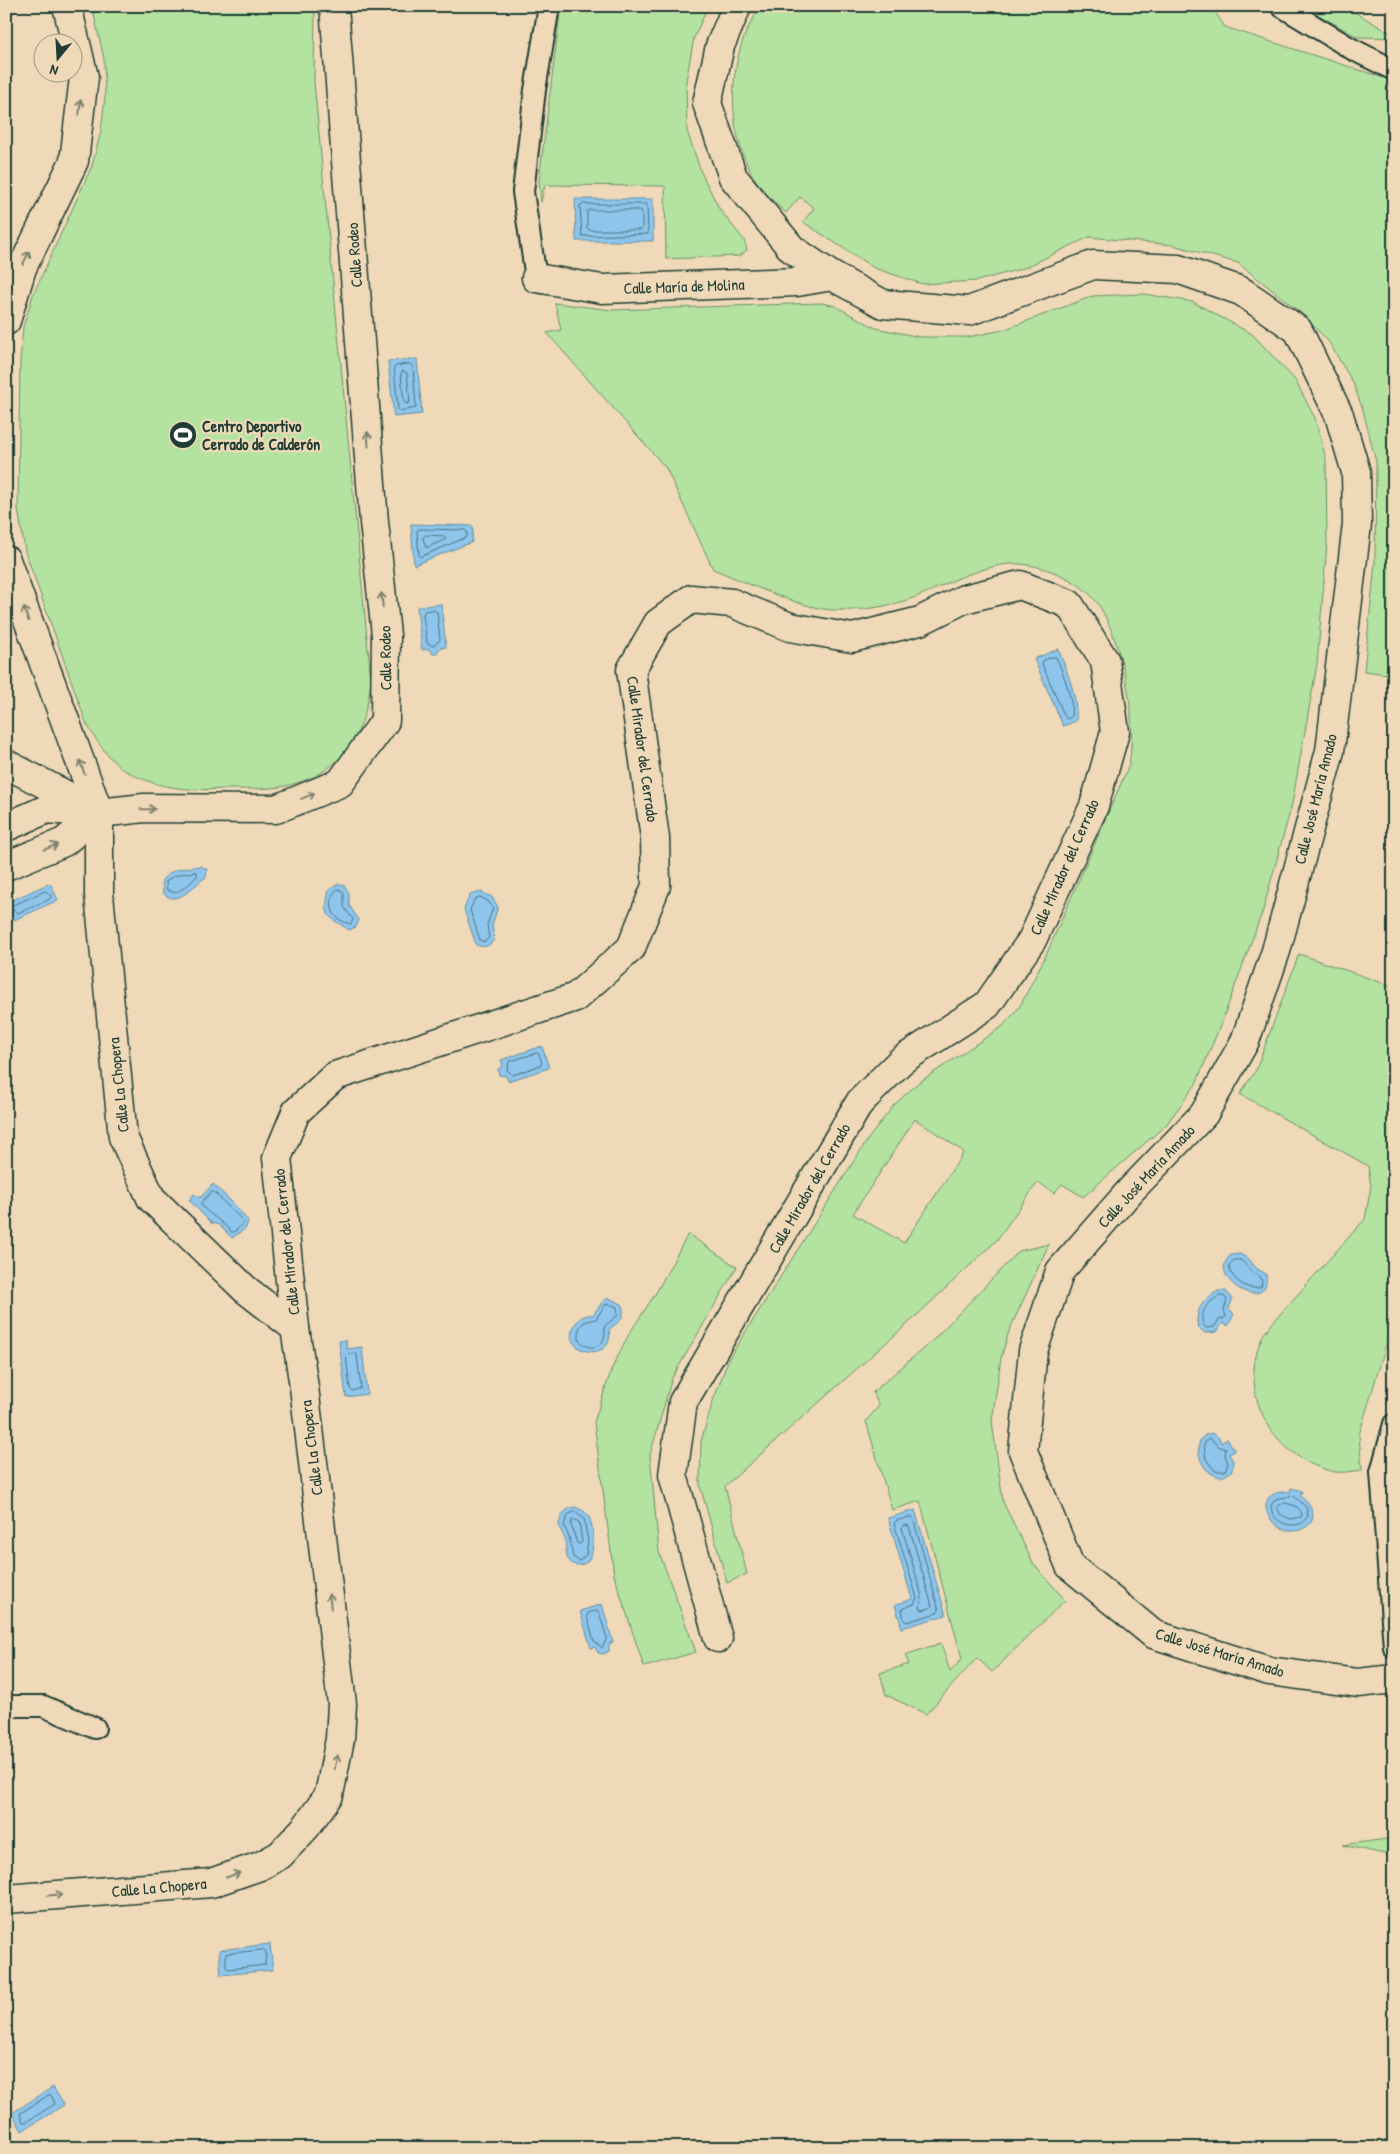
<svg xmlns="http://www.w3.org/2000/svg" width="1400" height="2154" font-family="'Patrick Hand',sans-serif">
<style>
.green{fill:#b4e2a0;stroke:#6a906a;fill-rule:evenodd}
.water{fill:#8ec5ec;stroke:#628fa2}
.lines{fill:none;stroke-linecap:round;stroke-linejoin:round}
.shore{stroke:#4b737e;stroke-width:1}
.service-casing{stroke:#1f3d34;stroke-width:24}
.minor-casing{stroke:#1f3d34;stroke-width:31}
.service{stroke:#efd9b8;stroke-width:20}
.minor{stroke:#efd9b8;stroke-width:28}
.oneway{stroke:#7d836f}
.labels{text-anchor:middle;stroke-width:4.5;stroke-linejoin:round;paint-order:stroke}
.street-label{font-size:16px;fill:#1f3d34;stroke:#efd9b8}
.poi-label{font-size:16px;font-weight:bold;fill:#1f3d34;stroke:#efd9b8;text-anchor:start}
</style>
<rect width="100%" height="100%" fill="#efd9b8"/>
<filter id="ink" filterUnits="userSpaceOnUse"><feTurbulence type="fractalNoise" baseFrequency=".02" numOctaves="2"/><feDisplacementMap in="SourceGraphic" scale="10" xChannelSelector="R" yChannelSelector="G"/><feConvolveMatrix kernelMatrix="1 2 1 2 8 2 1 2 1" color-interpolation-filters="sRGB"/></filter>
<g filter="url(#ink)">
<!-- green -->
<g class="green">
<path d="M92,6H315L314,82L371,680C366,729 347,768 297,783C276,790 251,789 229,789C190,790 162,791 126,771C110,762 97,741 87,725L25,551L18,509L20,362L23,327L33,295L92,166L101,131L105,97L104,59Z"/>
<polygon points="561,6 708,6 694,38 686,81 687,131 701,172 720,210 744,240 747,250 740,256 666,259 665,186 545,185 541,202 539,180"/>
<path d="M761,6H1211L1225,27L1394,81V675L1364,671L1375,563L1376,462L1363,410L1353,383L1329,342L1300,312L1238,263L1173,245L1089,237L1024,268L977,281L922,284L874,268L803,222L814,208L800,197L786,213C775,203 765,194 757,182C728,140 727,75 747,30C751,22 756,14 761,6Z"/>
<polygon points="1302,6 1344,6 1394,35 1394,38 1358,37"/>
<path d="M1144,294L1193,302L1252,334L1295,380L1315,418L1326,459L1327,544L1317,664L1292,804L1263,910L1223,1019L1196,1084L1166,1125L1083,1197L1062,1184L1054,1193L1038,1182L996,1241L913,1319L725,1486L747,1574L727,1583L700,1485L701,1441L713,1401L729,1358L868,1139L894,1105L918,1083L1003,1026L1020,1006L1047,953L1129,765C1136,720 1128,675 1112,632C1106,617 1099,601 1086,591C1068,575 1036,563 1013,564C1001,564 987,568 976,572C954,578 934,591 913,598C888,607 860,611 835,610C804,610 743,581 713,569L666,468L547,333L561,330L555,303L612,310L822,303L835,306L876,328L920,337H968L1003,330L1093,296ZM915,1119L964,1152L904,1243L853,1214Z"/>
<path d="M1299,954L1394,987V1318L1359,1435L1362,1470C1353,1471 1343,1473 1335,1472C1276,1460 1237,1397 1261,1340C1263,1333 1270,1327 1274,1321L1365,1219L1371,1186L1368,1166L1240,1094L1256,1070Z"/>
<polygon points="688,1234 737,1267 672,1378 650,1455 659,1552 696,1652 644,1667 614,1575 594,1422 612,1368 629,1334 657,1291"/>
<polygon points="1049,1244 1009,1331 1001,1358 992,1421 1003,1502 1033,1563 1065,1600 992,1672 977,1658 926,1714 886,1695 880,1673 909,1664 905,1655 941,1643 950,1672 962,1659 920,1501 892,1510 866,1421 879,1406 873,1392 933,1340 1019,1251"/>
<polygon points="1394,1838 1394,1856 1342,1845"/>
</g>
<!-- water -->
<g class="water">
<polygon points="575,199 653,199 653,241 576,241"/>
<polygon points="417,359 422,414 394,417 388,361"/>
<polygon points="411,524 473,526 472,542 414,565"/>
<polygon points="441,604 446,647 440,648 436,654 433,654 429,649 422,650 417,607"/>
<path d="M1058,649C1067,671 1078,697 1076,721L1063,726L1034,659Z"/>
<path d="M200,866L207,869L206,877C193,885 178,908 163,893L162,880C171,868 186,868 200,866Z"/>
<polygon points="50,883 58,900 14,920 12,915 6,914 8,907 6,903"/>
<path d="M338,884L344,885L349,893V905L359,920L356,927L349,930C328,916 323,917 329,890Z"/>
<path d="M481,892L492,897L498,907L492,925L494,940C488,947 485,948 476,945L464,909L470,895Z"/>
<polygon points="542,1046 549,1068 508,1081 506,1076 499,1075 498,1069 503,1066 501,1060"/>
<polygon points="213,1184 233,1203 248,1221 246,1228 232,1238 219,1225 211,1223 189,1200 194,1194 198,1197 201,1197"/>
<path d="M1240,1254L1249,1259L1256,1268L1266,1274C1272,1317 1203,1278 1231,1255Z"/>
<path d="M1218,1291H1226L1232,1298V1301L1228,1310L1234,1314L1228,1326L1223,1323L1217,1332L1205,1333L1198,1327C1194,1311 1204,1298 1218,1291Z"/>
<path d="M609,1298L622,1304C626,1319 619,1322 609,1329C617,1366 554,1353 576,1323C580,1317 586,1314 593,1315L603,1301Z"/>
<polygon points="346,1340 347,1349 362,1347 367,1394 346,1397 339,1341"/>
<path d="M1212,1433L1219,1438L1221,1443L1227,1439L1235,1451L1229,1454L1234,1463L1231,1472L1222,1477C1205,1476 1195,1456 1200,1440L1205,1435Z"/>
<path d="M1291,1488L1302,1491L1300,1496C1310,1503 1320,1518 1306,1527C1274,1547 1243,1488 1290,1492Z"/>
<path d="M575,1507C580,1509 585,1511 588,1515C595,1527 598,1567 577,1565C573,1565 570,1563 568,1559C565,1553 566,1546 565,1539C563,1534 560,1530 559,1525C561,1515 564,1509 575,1507Z"/>
<polygon points="915,1510 946,1615 902,1628 895,1605 912,1599 888,1518"/>
<polygon points="602,1604 613,1642 609,1644 609,1651 604,1654 598,1653 595,1647 591,1648 580,1611"/>
<polygon points="270,1944 273,1970 221,1975 219,1950"/>
<polygon points="53,2087 64,2105 22,2131 12,2113"/>
</g>
<g class="lines">
<!-- shore -->
<g class="shore">
<polygon points="583,204 647,204 648,234 582,236 580,206"/>
<polygon points="589,210 640,210 642,212 642,228 640,230 589,230 587,228 587,212"/>
<polygon points="410,364 413,367 416,408 400,411 398,409 394,368 396,366"/>
<polygon points="403,371 407,373 410,402 407,404 404,402 401,374"/>
<polygon points="419,529 465,530 467,532 467,537 420,557 419,555 417,532"/>
<polygon points="426,535 444,536 446,539 426,548 423,538"/>
<polygon points="434,610 437,612 440,640 433,646 427,643 423,614 425,611"/>
<path d="M1053,657H1056C1063,673 1074,699 1071,717L1067,719L1065,717L1042,664L1043,661Z"/>
<path d="M195,872L197,873V876L187,886L175,893L167,890L166,882C173,874 185,873 195,872Z"/>
<path d="M338,889L341,890L344,894V907L353,919L351,924C333,920 329,910 333,894Z"/>
<polygon points="46,891 51,896 50,899 18,913 11,909 12,906"/>
<polygon points="480,897 488,901 493,908 487,925 489,938 484,942 480,940 470,910 474,900"/>
<polygon points="537,1053 539,1054 542,1063 541,1065 513,1075 507,1070 509,1062"/>
<path d="M212,1192L215,1193L243,1221L242,1225L234,1232H231C222,1221 211,1216 201,1205V1203Z"/>
<path d="M1234,1260H1241L1252,1272L1260,1276L1262,1282L1261,1287C1248,1292 1232,1280 1229,1267Z"/>
<path d="M1219,1296H1224L1227,1300L1224,1310L1226,1317L1219,1320L1214,1327L1207,1328L1203,1325C1199,1312 1208,1302 1219,1296Z"/>
<path d="M610,1304L617,1307L618,1315L605,1326C604,1330 606,1333 604,1338C600,1351 586,1349 579,1340V1328L584,1322L596,1319L605,1305Z"/>
<polygon points="355,1353 357,1355 361,1388 353,1391 350,1389 346,1356 348,1354"/>
<polygon points="1210,1438 1218,1446 1226,1449 1225,1455 1228,1463 1225,1471 1215,1471 1206,1459 1204,1444"/>
<path d="M1294,1496L1306,1507L1308,1516L1302,1523C1288,1529 1271,1521 1271,1505L1276,1499Z"/>
<path d="M1284,1503C1292,1504 1299,1506 1302,1514L1301,1517L1290,1519L1280,1514L1277,1507Z"/>
<polygon points="575,1512 584,1519 588,1542 586,1555 579,1561 573,1557 569,1537 564,1525 568,1515"/>
<polygon points="910,1517 913,1518 939,1610 937,1613 907,1622 904,1620 902,1609 914,1604 917,1598 894,1523 896,1521"/>
<polygon points="573,1519 579,1522 582,1542 580,1544 577,1543 571,1525"/>
<polygon points="904,1525 909,1526 932,1606 930,1608 923,1610 920,1608 922,1596 902,1528"/>
<polygon points="597,1611 599,1612 607,1638 602,1648 594,1641 587,1616 588,1613"/>
<polygon points="264,1950 266,1952 265,1965 228,1969 226,1967 226,1954"/>
<polygon points="49,2095 52,2096 55,2104 26,2122 23,2122 20,2114"/>
</g>
<defs>
<g id="service">
<polyline points="1281,6 1352,49 1394,70"/>
<polyline points="536,278 523,192 535,90 549,6"/>
<polyline points="1394,1424 1381,1472 1394,1647"/>
<polyline points="6,1706 43,1706 95,1728"/>
</g>
<g id="minor">
<polyline points="737,6 720,46 707,103 733,177 792,249 832,276 883,304 969,311 1093,265 1178,269 1241,291 1298,330 1339,415 1356,472 1357,524 1330,751 1276,951 1245,1041 1204,1114 1130,1191 1060,1271 1033,1351 1023,1451 1070,1566 1153,1634 1269,1671 1358,1683 1394,1679"/>
<polyline points="536,278 602,289 797,282 832,276"/>
<polyline points="6,321 22,268 74,161 84,77 67,6"/>
<polyline points="6,560 99,813 99,895 123,1137 151,1198 245,1289 295,1328"/>
<polyline points="6,764 89,807"/>
<polyline points="6,827 47,809 99,813 144,808 276,809 340,783 385,721 386,635 374,522 334,6"/>
<polyline points="6,866 64,842 99,813"/>
<polyline points="6,1899 211,1883 260,1866 280,1855 306,1827 329,1795 340,1739 342,1704 304,1387 295,1328 277,1158 296,1112 335,1076 576,997 631,948 656,886 655,838 631,670 658,623 691,599 732,603 790,627 852,638 920,621 964,599 1020,585 1069,604 1105,661 1115,732 1094,806 1032,940 987,1005 902,1060 860,1102 683,1402 673,1475 718,1638"/>
</g>
</defs>
<!-- service casing -->
<use href="#service" class="service-casing"/>
<!-- minor casing -->
<use href="#minor" class="minor-casing"/>
<!-- service -->
<use href="#service" class="service"/>
<!-- minor -->
<use href="#minor" class="minor"/>
</g>
<!-- one-way arrows -->
<defs><path id="oneway-shaft" d="M-6 0H5M1.5-3L5.5 0L1.5 3" fill="none" stroke-width="1.6" stroke-linecap="round" stroke-linejoin="round" transform="scale(1.25)"/></defs>
<g class="oneway">
<use href="#oneway-shaft" transform="translate(80 107) rotate(-84)"/>
<use href="#oneway-shaft" transform="translate(26 258) rotate(-64)"/>
<use href="#oneway-shaft" transform="translate(368 439) rotate(-94)"/>
<use href="#oneway-shaft" transform="translate(382 600) rotate(-96)"/>
<use href="#oneway-shaft" transform="translate(26 614) rotate(-110)"/>
<use href="#oneway-shaft" transform="translate(82 767) rotate(-110)"/>
<use href="#oneway-shaft" transform="translate(308 796) rotate(-22)"/>
<use href="#oneway-shaft" transform="translate(148 809) rotate(-1)"/>
<use href="#oneway-shaft" transform="translate(51 847) rotate(-23)"/>
<use href="#oneway-shaft" transform="translate(330 1601) rotate(-97)"/>
<use href="#oneway-shaft" transform="translate(336 1762) rotate(-79)"/>
<use href="#oneway-shaft" transform="translate(233 1875) rotate(-19)"/>
<use href="#oneway-shaft" transform="translate(55 1895) rotate(-4)"/>
</g>
</g>
<!-- icons -->
<defs>
<symbol id="stadium-disc" viewBox="-11 -11 22 22"><circle r="9.5" fill="#1f3d34" stroke="#efd9b8"/><path d="M0-5a6.5 5 0 1 0 0 10a6.5 5 0 1 0 0-10ZM-3.5-1.8h7v3.6h-7Z" fill="#fff"/></symbol>
</defs>
<g fill-rule="evenodd">
<use href="#stadium-disc" x="167" y="419" width="32" height="32"/>
</g>
<g class="labels">
<!-- street labels -->
<g class="street-label">
<text transform="translate(354 255) rotate(-94)" y="6">Calle Rodeo</text>
<text transform="translate(684 286) rotate(-2)" y="6">Calle María de Molina</text>
<text transform="translate(385 658) rotate(-91)" y="6">Calle Rodeo</text>
<text transform="translate(643 749) rotate(82)" y="6">Calle Mirador del Cerrado</text>
<text transform="translate(1315 799) rotate(-76)" y="6">Calle José María Amado</text>
<text transform="translate(1064 867) rotate(-66)" y="6">Calle Mirador del Cerrado</text>
<text transform="translate(118 1085) rotate(-96)" y="6">Calle La Chopera</text>
<text transform="translate(1146 1176) rotate(-47)" y="6">Calle José María Amado</text>
<text transform="translate(809 1188) rotate(-60)" y="6">Calle Mirador del Cerrado</text>
<text transform="translate(286 1242) rotate(-96)" y="6">Calle Mirador del Cerrado</text>
<text transform="translate(311 1448) rotate(-97)" y="6">Calle La Chopera</text>
<text transform="translate(1220 1652) rotate(17)" y="6">Calle José María Amado</text>
<text transform="translate(159 1887) rotate(-5)" y="6">Calle La Chopera</text>
</g>
<!-- poi labels -->
<g class="poi-label">
<text x="202" y="432">Centro Deportivo<tspan x="202" dy="18">Cerrado de Calderón</tspan></text>
</g>
</g>
<!-- margin -->
<rect width="1400" height="2154" fill="none" stroke="#efd9b8" stroke-width="25"/>
<rect x="12" y="12" width="1375" height="2129" fill="none" stroke="#1f3d34" stroke-width="2" filter="url(#ink)"/>
<!-- north arrow -->
<g transform="translate(58 58) rotate(198)"><circle r="24" fill="#efd9b8" stroke="#9c9b83"/>
<path d="M0-4L9 19L0 12L-9 19Z" fill="#1f3d34"/>
<text y="-8" font-size="14" font-weight="bold" text-anchor="middle" fill="#1f3d34">N</text>
</g>
</svg>
